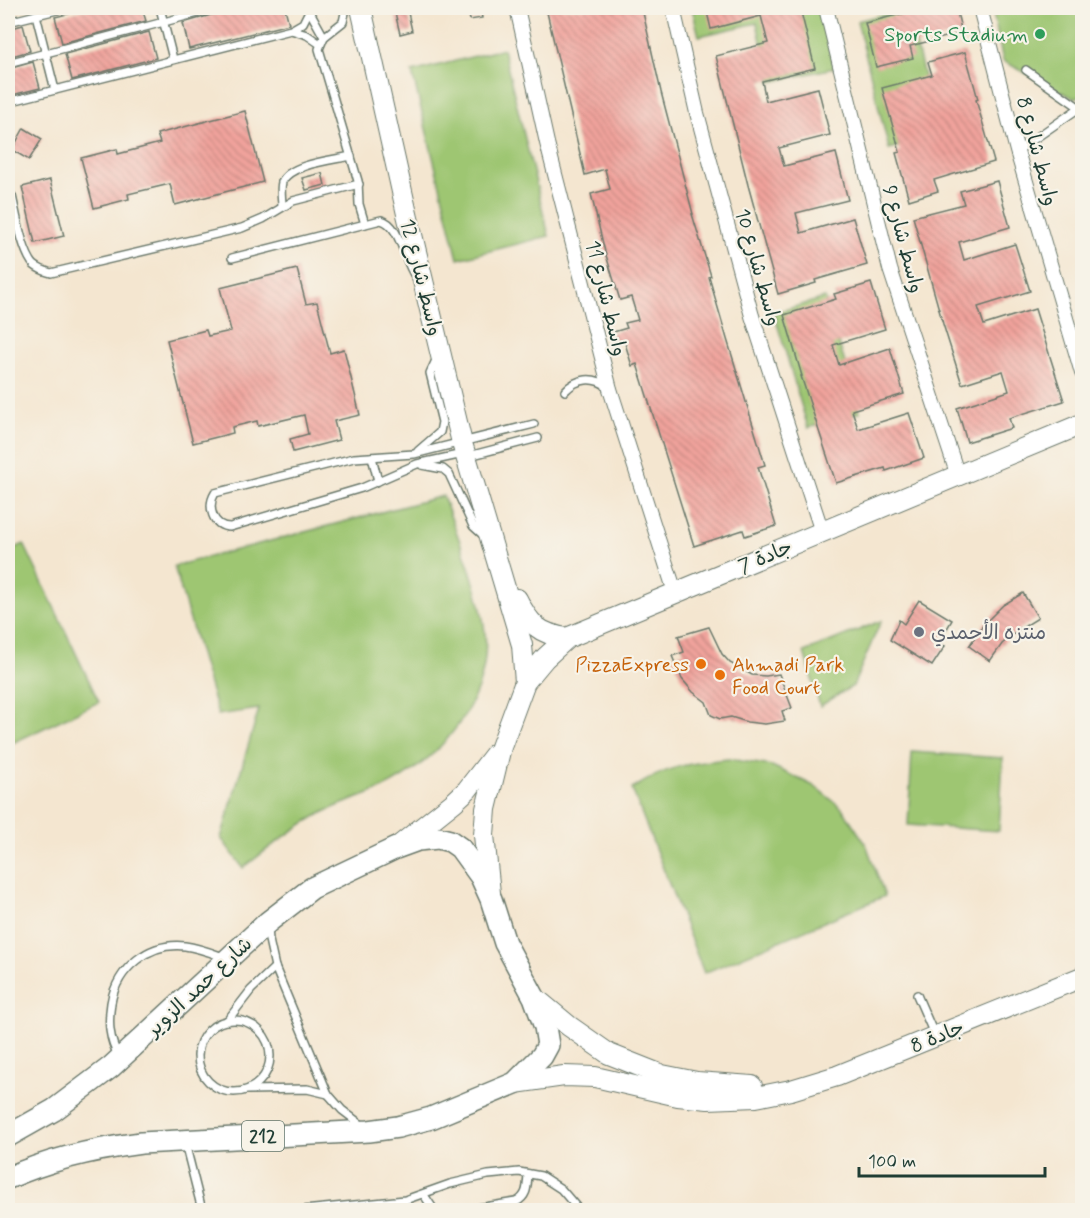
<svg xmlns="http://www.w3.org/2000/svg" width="1090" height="1218" font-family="Mynerve,'Playpen Sans Arabic',sans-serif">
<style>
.green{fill:#9ec672;stroke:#5e8253;stroke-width:1.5}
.building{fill:url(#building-back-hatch)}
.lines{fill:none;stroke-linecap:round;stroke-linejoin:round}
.lane-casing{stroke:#6a786b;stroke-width:10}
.street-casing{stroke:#6a786b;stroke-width:16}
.secondary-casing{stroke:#6a786b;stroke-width:22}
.primary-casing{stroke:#6a786b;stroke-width:24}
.lane{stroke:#fff;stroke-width:7}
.street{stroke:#fff;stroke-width:14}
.secondary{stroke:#fff;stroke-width:20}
.primary{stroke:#fff;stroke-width:21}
.leisure-dot{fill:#2e9e5b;stroke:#f7f3e8;stroke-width:2}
.worship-dot{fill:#6b7280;stroke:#f7f3e8;stroke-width:2}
.food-dot{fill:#e8710a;stroke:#f7f3e8;stroke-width:2}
.labels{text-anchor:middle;stroke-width:4.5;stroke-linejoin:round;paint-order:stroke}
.shield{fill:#f7f3e8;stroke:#60746a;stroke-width:1.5}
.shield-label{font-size:18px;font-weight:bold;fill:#1f3d34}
.leisure-label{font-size:20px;fill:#27864d;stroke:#f7f3e8;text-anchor:end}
.street-label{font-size:20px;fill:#1f3d34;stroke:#f7f3e8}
.worship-label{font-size:20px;fill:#5b616d;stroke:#f7f3e8;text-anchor:start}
.food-label{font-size:20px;fill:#c56008;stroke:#f7f3e8;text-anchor:end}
</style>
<defs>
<pattern id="building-back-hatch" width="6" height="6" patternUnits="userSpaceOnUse" patternTransform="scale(1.5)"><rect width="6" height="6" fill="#f1a39c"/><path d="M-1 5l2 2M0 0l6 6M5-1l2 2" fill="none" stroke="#c38680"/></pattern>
</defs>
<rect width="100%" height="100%" fill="#f7f3e8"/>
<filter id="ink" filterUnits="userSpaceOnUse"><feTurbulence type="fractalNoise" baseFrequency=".0167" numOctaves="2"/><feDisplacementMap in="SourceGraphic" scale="12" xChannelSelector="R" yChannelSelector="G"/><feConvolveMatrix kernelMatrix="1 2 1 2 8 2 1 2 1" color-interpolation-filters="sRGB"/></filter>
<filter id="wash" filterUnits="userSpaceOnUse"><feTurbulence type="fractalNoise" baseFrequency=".008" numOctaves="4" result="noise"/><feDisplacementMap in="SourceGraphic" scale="24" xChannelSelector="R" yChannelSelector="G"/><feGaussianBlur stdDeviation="1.35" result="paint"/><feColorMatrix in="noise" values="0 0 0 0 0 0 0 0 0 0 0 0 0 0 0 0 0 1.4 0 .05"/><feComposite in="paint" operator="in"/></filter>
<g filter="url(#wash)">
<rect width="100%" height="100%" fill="#f4e6d0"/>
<!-- green -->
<g class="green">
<polygon points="692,8 820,8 834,68 770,82 757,23 699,36"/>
<polygon points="907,8 939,136 889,149 857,21"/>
<polygon points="992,8 1082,8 1082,96 1073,98 1003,61"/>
<polygon points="503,49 549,236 458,259 412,72"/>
<polygon points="825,298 860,412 808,428 774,313"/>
<path d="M443,496C458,538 480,588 485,632C492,700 439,762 381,789C358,799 335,805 313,818C288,832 266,850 243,868L221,838L259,709L218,715L174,566Z"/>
<polygon points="24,544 99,702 8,745 8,551"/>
<polygon points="881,621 853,686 820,706 804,652"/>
<polygon points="912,752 1003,758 999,831 908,825"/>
<path d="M729,759L772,766L814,786L842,808L866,844L885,896L704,973L632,789C667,766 688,763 729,759Z"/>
</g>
<g id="blocks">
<!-- building -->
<g class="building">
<polygon points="92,8 142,8 146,21 62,43 55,17"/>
<polygon points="223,8 230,8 231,13 252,8 285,8 289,24 189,49 183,23 218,13"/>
<polygon points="394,8 407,8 412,31 400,34"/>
<polygon points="467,8 480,8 482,18 470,20"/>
<polygon points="546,8 642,8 661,92 693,214 692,214 711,276 709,277 727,339 765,465 758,467 776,526 745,536 743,530 694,546 637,364 632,366 624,340 614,343 610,333 627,328 625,323 638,320 631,297 620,300 605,252 591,194 610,189 605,169 585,175"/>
<polygon points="706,8 800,8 815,68 762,81 766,101 818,88 830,135 779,148 784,166 836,153 848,200 796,213 801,233 853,218 867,265 815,280 816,283 778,294 748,185 716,56 768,43 761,16 711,29"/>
<polygon points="916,8 956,8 962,33 910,46 913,58 876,67 865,23 917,10"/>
<polygon points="23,25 30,51 8,57 8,29"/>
<polygon points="149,32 156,58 72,80 65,54"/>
<polygon points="965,52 978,99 976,100 994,162 934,180 938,191 909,200 896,153 900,152 882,88 932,75 928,62"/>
<polygon points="33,62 40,88 8,96 8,69"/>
<polygon points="245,111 263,182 175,205 170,184 128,194 129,199 94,208 81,158 117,149 118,154 160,143 157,134"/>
<polygon points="24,128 42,139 29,160 12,150"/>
<polygon points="322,173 325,185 306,190 302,178"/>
<polygon points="50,180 64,236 35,243 22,187"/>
<polygon points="997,181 1010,227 959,242 964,260 1015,244 1030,291 978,307 984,325 1035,309 1064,401 1009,418 1012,428 967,442 957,408 1009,391 1003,371 962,384 943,324 913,217 964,204 960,191"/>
<polygon points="297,269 306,304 317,302 330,353 344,349 360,415 334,421 339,440 293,452 290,439 308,434 304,415 258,426 257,421 232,427 233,433 193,443 167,340 206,330 208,336 231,331 220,288"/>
<polygon points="871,283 885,329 833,345 839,365 890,348 904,394 852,410 858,429 909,413 924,458 886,471 885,468 836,483 801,376 802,376 784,315 836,299 834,294"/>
<polygon points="1023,593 1038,618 1020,629 1002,644 990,661 969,646 984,624 1003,605"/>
<polygon points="919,600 952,620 938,644 945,646 932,666 890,640 899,620 904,624"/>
<polygon points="709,627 722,654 730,663 752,675 766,676 779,674 792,708 782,711 785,721 765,724 747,722 731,717 720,719 711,715 706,702 693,692 682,679 672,656 684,652 678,636"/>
</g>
</g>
</g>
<g filter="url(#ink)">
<use href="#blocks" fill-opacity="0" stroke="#6a786b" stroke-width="1.5"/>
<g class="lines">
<defs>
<g id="lane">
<polyline points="160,8 173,59"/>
<polyline points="346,8 343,22 324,37 319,49 358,181 359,204 365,224"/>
<polyline points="309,10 324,37"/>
<polyline points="36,15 55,90"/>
<polyline points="8,22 65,8"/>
<polyline points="291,30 307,35 320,44"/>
<polyline points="8,63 217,8"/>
<polyline points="1026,70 1080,108"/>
<polyline points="8,102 291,30 303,23 309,11"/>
<polyline points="1017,151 1082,106"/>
<path d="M12,196C16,213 22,252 34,265C39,269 44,271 51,273L242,228L263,219L293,201L359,184"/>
<path d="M282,206C282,199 280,190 282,182C289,164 334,160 351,156"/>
<path d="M232,258L381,220C400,224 404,261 415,276"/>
<path d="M565,391C577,378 594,376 608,387"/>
<polyline points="418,451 440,432 442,422 430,373 437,358"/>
<path d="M463,454L417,464L362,488L230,527C212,527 207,506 215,493L354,458L414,454L534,424"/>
<polyline points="469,456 538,438"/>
<polyline points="372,457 378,481"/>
<polyline points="422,465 443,469 449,474 473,526 483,535"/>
<polyline points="268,928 269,940 275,967 328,1094 342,1110 363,1126"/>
<polyline points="917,995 934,1034"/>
<circle cx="234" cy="1056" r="36"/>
<polyline points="227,1021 251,990 275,967"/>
<path d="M119,1057C109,1039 108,1023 111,1003C117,968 149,942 185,946C200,948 212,953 226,958"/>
<polyline points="248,1090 307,1089 328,1094"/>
<polyline points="185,1143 202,1210"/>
<polyline points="424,1195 434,1210"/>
<polyline points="304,1210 405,1200 450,1184 488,1175 519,1172 541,1176 561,1189 579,1210"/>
<path d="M466,1210L516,1202C528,1196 527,1186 528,1174"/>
</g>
<g id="street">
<polyline points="517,8 547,143 610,389 676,595"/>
<polyline points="673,8 697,113 752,316 822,532"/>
<polyline points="826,8 890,269 958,476"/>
<polyline points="980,8 1017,151 1082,373"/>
</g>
<g id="secondary">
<polyline points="361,8 407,214 462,443 522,645 525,682"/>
<path d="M517,599C529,624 539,634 567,638"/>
<polyline points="400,845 454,802 467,790 495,754"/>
<polyline points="490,893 484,835 486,809 501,747 525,682 545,658 567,638 1082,424"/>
<polyline points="534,997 569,1026 609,1054 662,1075 697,1082 752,1086"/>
<polyline points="515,1083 564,1076 595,1077 678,1096 708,1099 756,1097 791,1090 837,1076 1082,977"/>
</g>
<path id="primary" d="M8,1136L54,1110L111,1067L268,922L312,888L396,848L418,840L438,838L450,841L460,848L481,877L491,899L505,943L534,997L545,1027L548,1045L542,1056L515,1083L431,1118L398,1127L369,1131L141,1143C96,1149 50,1159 8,1178"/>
</defs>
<!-- lane casing -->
<use href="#lane" class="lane-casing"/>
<!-- street casing -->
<use href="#street" class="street-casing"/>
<!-- secondary casing -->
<use href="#secondary" class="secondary-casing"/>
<!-- primary casing -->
<use href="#primary" class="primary-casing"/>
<!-- lane -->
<use href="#lane" class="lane"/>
<!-- street -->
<use href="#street" class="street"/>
<!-- secondary -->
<use href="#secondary" class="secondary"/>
<!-- primary -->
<use href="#primary" class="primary"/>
</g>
</g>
<!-- markers -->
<circle class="leisure-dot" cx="1040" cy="34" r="6"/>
<circle class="worship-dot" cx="919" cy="632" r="6"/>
<g class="food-dot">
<circle cx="701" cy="664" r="6"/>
<circle cx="720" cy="675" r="6"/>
</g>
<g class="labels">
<!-- shield labels -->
<rect class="shield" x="242" y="1121" width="42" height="30" rx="4.5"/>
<g class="shield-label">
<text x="263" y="1142">212</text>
</g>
<!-- leisure labels -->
<g class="leisure-label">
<text x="1028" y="41">Sports Stadium</text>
</g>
<!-- street labels -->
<g class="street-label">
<text transform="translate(1038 151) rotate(75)" y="7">واسط شارع 8</text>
<text transform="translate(904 239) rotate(75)" y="7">واسط شارع 9</text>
<text transform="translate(759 267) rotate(74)" y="7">واسط شارع 10</text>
<text transform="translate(422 277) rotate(76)" y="7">واسط شارع 12</text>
<text transform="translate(607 298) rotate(76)" y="7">واسط شارع 11</text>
<text transform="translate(765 556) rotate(-23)" y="7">جادة 7</text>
<text transform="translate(199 986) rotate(-43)" y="7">شارع حمد الزوير</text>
<text transform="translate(937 1036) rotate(-22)" y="7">جادة 8</text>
</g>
<!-- worship labels -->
<g class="worship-label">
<text x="931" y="639">منتزه الأحمدي</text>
</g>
<!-- food labels -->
<g class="food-label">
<text x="689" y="671">PizzaExpress</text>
<text x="732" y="671" text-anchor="start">Ahmadi Park<tspan x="732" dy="23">Food Court</tspan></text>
</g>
</g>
<!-- margin -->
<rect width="1090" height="1218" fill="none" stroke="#f7f3e8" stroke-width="30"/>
<!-- scale -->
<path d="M859 1167v9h186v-9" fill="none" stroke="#1f3d34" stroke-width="3"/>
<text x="868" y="1167" font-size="18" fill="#1f3d34" stroke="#f7f3e8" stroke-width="4.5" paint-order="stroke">100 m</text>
</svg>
